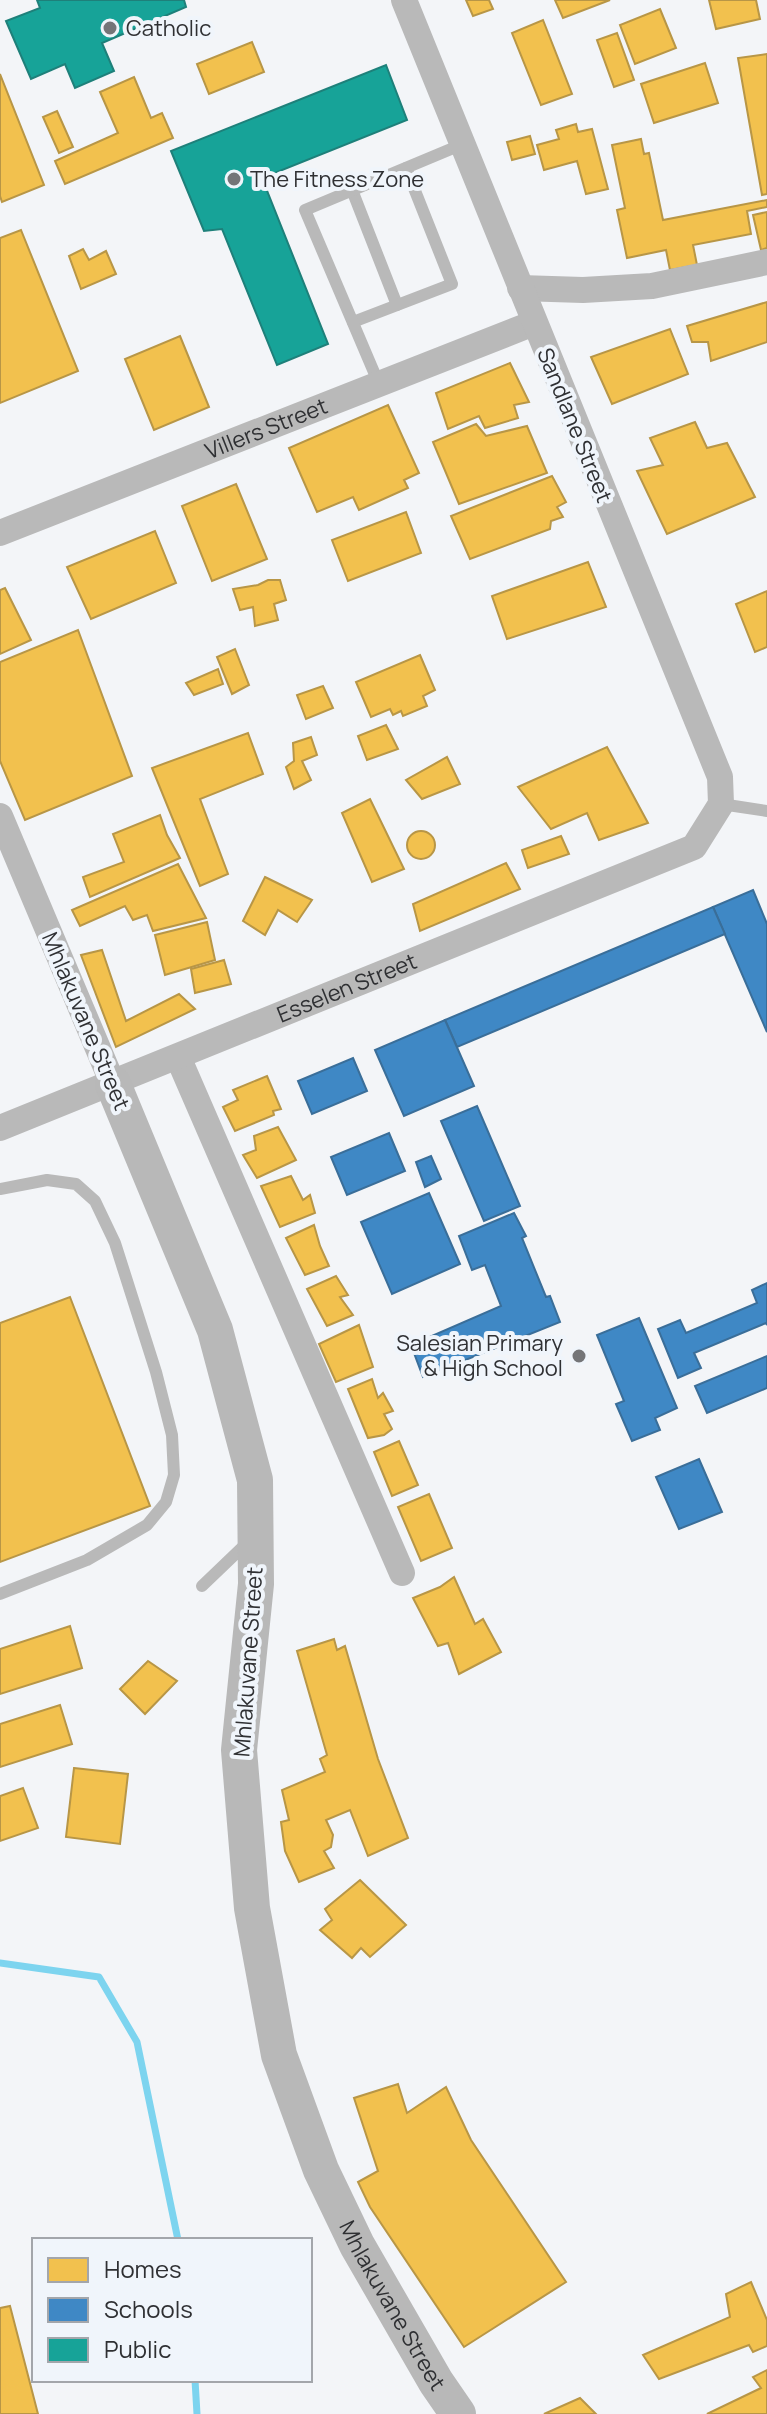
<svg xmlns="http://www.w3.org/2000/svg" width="767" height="2414" font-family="Manrope,sans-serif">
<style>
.homes{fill:#f2c14e;stroke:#b89646;stroke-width:2}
.schools{fill:#3f88c5;stroke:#3a6e99;stroke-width:2}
.public{fill:#17a398;stroke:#1e807a;stroke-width:2}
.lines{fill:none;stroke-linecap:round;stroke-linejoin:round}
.stream{stroke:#7dd4ef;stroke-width:7}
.lane{stroke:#b9b9b9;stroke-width:12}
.street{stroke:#b9b9b9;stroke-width:26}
.secondary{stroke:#b8b8b8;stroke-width:36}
.poi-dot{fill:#747578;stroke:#f0f5fb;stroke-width:3}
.labels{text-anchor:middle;stroke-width:8;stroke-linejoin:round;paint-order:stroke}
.poi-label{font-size:22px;fill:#2f3033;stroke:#f0f5fb;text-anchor:start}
.street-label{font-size:22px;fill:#2f3033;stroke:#f0f5fb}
</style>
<rect width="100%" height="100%" fill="#f3f5f8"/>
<!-- homes -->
<g class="homes">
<polygon points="466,0 489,0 493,9 473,16"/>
<polygon points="555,0 610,0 563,18"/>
<polygon points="709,0 756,0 760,19 716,29"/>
<polygon points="660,9 676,48 635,64 620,25"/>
<polygon points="543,20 572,94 541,105 512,33"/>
<polygon points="617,33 634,80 614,87 597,40"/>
<polygon points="252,42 264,72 209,94 197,64"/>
<polygon points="767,54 767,194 762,195 738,58"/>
<polygon points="705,63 718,103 654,123 641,84"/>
<polygon points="0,74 44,185 2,202 0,196"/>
<polygon points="134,77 151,118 162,113 173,138 65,184 55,161 118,133 100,92"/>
<polygon points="57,111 73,147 59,153 43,117"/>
<polygon points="576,124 578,132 592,129 608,189 586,194 577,161 544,170 537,145 559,139 556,130"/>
<polygon points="530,136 535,154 512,160 507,142"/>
<polygon points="641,139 644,154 649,153 663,220 767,200 767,207 747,211 751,234 693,245 697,265 670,270 666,250 627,258 617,210 625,208 612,145"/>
<polygon points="767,212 767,248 761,250 753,215"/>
<polygon points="21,230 78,371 0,403 0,238"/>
<polygon points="83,249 89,260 106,251 116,274 81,289 69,256"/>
<polygon points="767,302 767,342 711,361 708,342 692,342 687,326"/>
<polygon points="670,329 688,374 612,404 591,357"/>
<polygon points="180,336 209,407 154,430 125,359"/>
<polygon points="510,363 529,402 514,405 518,418 485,428 479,416 448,429 436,393"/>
<polygon points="388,405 419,473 404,480 408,488 359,510 353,497 317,512 289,448"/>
<polygon points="695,422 707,448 727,443 755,497 667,534 637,471 663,465 650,438"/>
<polygon points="476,424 486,436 527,426 547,473 459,504 433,442"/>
<polygon points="552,476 566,502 557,507 563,517 551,521 550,529 470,559 451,516"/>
<polygon points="236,484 267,559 212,581 182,506"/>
<polygon points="406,512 421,553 348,581 332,540"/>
<polygon points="155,531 176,583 91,619 67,567"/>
<polygon points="588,562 606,607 507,639 492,596"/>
<polygon points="268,580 280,580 286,600 274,604 278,620 255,626 253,607 240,610 233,589 258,585"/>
<polygon points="5,588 31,640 0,654 0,590"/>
<polygon points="767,591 767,647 755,652 736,604"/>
<polygon points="78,630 132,776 25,820 0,761 0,662"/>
<polygon points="235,649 249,685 232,694 217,657"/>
<polygon points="420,655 435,690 423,696 427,706 403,716 401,711 393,715 390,709 371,717 356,682"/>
<polygon points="218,669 223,684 194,695 186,683"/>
<polygon points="323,686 333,708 306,719 297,695"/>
<polygon points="386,725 398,749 367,760 358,736"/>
<polygon points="248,733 263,774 200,799 228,874 200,886 152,768"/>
<polygon points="311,737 317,755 302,761 311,780 294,789 286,767 294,761 293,743"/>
<polygon points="607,747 648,823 599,840 587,813 551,829 518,787"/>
<polygon points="447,757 460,784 422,799 406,780"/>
<polygon points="370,799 404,869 372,882 342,813"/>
<polygon points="160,815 167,835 180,858 90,897 83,877 124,862 113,834"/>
<circle cx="421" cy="845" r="14"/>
<polygon points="561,836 569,854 528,868 522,850"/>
<polygon points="506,863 520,889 420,931 413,904"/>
<polygon points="178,864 206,918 153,931 147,915 133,920 125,906 80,926 72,910"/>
<polygon points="265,877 312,900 297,922 278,910 265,935 243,921"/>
<polygon points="207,922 215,960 165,975 155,935"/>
<polygon points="102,950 126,1021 179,994 195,1009 116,1047 81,955"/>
<polygon points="224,960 231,984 195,993 191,969"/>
<polygon points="267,1076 281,1109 273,1111 274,1115 235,1131 223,1107 238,1100 233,1090"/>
<polygon points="278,1127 296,1160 257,1178 243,1155 256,1150 254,1136"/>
<polygon points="291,1176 303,1200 310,1195 315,1213 280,1227 261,1186"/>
<polygon points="314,1225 320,1246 329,1266 305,1275 286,1238"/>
<polygon points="336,1276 348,1295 340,1297 353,1315 327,1326 307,1289"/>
<polygon points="70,1297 150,1506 0,1562 0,1323"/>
<polygon points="359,1325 373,1367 336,1382 319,1344"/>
<polygon points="372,1379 378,1398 383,1393 393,1411 384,1414 392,1429 384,1435 368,1438 348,1389"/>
<polygon points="399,1441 418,1485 392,1496 374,1452"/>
<polygon points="429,1494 452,1548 421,1561 398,1507"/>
<polygon points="454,1577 475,1624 483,1619 501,1652 459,1674 448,1643 438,1646 413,1598 440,1587"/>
<polygon points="70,1626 82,1668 0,1694 0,1649"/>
<polygon points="334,1639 337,1650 345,1646 378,1759 408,1838 368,1856 350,1810 326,1820 333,1835 331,1847 324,1851 334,1868 299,1882 285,1851 281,1822 289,1820 282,1790 325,1772 320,1759 327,1755 297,1651"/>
<polygon points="148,1661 177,1681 145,1714 120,1689"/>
<polygon points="60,1705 72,1744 0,1767 0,1724"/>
<polygon points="74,1768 128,1774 120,1844 66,1837"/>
<polygon points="23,1788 38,1828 0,1841 0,1796"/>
<polygon points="360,1880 406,1925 370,1957 361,1948 352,1958 320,1930 332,1920 325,1909"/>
<polygon points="398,2084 407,2113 446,2087 471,2140 566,2282 464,2347 370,2207 358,2182 378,2171 354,2098"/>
<polygon points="751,2282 767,2320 767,2346 753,2352 749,2345 659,2379 643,2355 730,2317 726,2294"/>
<polygon points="10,2306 38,2414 0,2414 0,2308"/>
<polygon points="767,2370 767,2414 707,2414 761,2388 753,2377"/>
<polygon points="580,2398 596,2414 544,2414"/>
</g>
<!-- schools -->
<g class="schools">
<polygon points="753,890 767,924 767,1032 713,907"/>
<polygon points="713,907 725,934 457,1047 445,1020"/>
<polygon points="445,1020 474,1086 404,1116 375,1050"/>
<polygon points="353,1058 367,1091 312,1114 298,1081"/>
<polygon points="477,1106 520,1206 484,1221 441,1121"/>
<polygon points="389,1133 405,1171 347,1195 331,1157"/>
<polygon points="431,1156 441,1179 425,1187 416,1162"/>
<polygon points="429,1193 460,1264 392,1294 361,1222"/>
<polygon points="514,1213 526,1236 522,1238 546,1297 550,1296 560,1322 423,1377 411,1345 501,1306 485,1265 472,1270 459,1236"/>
<polygon points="767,1283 767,1325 766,1323 694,1353 701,1368 678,1378 658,1329 680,1320 686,1333 757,1303 752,1290"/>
<polygon points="639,1318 677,1408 655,1418 660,1430 632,1441 616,1404 624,1401 597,1335"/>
<polygon points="767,1356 767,1388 707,1413 695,1386"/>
<polygon points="699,1459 722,1512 679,1529 656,1477"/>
</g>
<!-- public -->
<g class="public">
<polygon points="37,0 184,0 186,7 102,43 114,71 75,88 65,64 31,79 6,21 40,8"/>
<polygon points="386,65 407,120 262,178 328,344 277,365 222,229 204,231 171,151"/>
</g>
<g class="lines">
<!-- stream -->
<g class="stream">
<polyline points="0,1963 99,1977 137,2042 178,2240"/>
<polyline points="195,2380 197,2414"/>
</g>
<!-- lane -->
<g class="lane">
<polyline points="352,190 397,305"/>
<polyline points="353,322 452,284 406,168"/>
<polyline points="379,384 305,210 463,144"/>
<polyline points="721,804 767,811"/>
<polyline points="0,1189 47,1180 76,1184 95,1201 115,1243 156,1372 172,1435 174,1475 166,1502 147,1525 87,1560 0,1594"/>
<polyline points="202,1586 249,1541"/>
</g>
<!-- street -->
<g class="street">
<polyline points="520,288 583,290 652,286 767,262"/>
<path id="s1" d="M0,533L534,323"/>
<polyline points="0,816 113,1084"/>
<polyline points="178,1057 402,1573"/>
<path id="s2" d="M0,1128L694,847L721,804L720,777L404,0"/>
</g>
<!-- secondary -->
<path class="secondary" id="s3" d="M113,1084L215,1330L255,1480L256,1584L239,1750L252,1908L279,2055L321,2170L357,2245L436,2382L458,2414"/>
</g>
<!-- markers -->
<g class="poi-dot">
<circle cx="110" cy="28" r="8"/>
<circle cx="234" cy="179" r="8"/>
<circle cx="579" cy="1356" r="8"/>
</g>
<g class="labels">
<!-- poi labels -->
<g class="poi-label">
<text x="126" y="36">Catholic</text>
<text x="250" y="187">The Fitness Zone</text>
<text x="563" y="1351" text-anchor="end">Salesian Primary<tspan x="563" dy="25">&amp; High School</tspan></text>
</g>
<!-- street labels -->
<g class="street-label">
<text transform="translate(575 425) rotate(68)" y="8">Sandlane Street</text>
<text dy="8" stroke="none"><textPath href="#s1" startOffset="286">Villers Street</textPath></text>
<text dy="8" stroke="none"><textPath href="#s2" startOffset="374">Esselen Street</textPath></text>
<text transform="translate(86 1021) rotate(67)" y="8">Mhlakuvane Street</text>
<text transform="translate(248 1662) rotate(-86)" y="8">Mhlakuvane Street</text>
<text dy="8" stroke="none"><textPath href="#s3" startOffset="1276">Mhlakuvane Street</textPath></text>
</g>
</g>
<!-- legend -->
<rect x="32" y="2238" width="280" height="144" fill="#f0f5fb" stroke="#a3a6ab" stroke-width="2"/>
<rect x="48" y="2258" width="40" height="24" fill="#f2c14e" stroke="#a3a6ab" stroke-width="2"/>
<text x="104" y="2278" font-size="24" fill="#2f3033">Homes</text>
<rect x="48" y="2298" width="40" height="24" fill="#3f88c5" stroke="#a3a6ab" stroke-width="2"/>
<text x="104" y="2318" font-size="24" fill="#2f3033">Schools</text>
<rect x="48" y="2338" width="40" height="24" fill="#17a398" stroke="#a3a6ab" stroke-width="2"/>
<text x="104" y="2358" font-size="24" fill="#2f3033">Public</text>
</svg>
